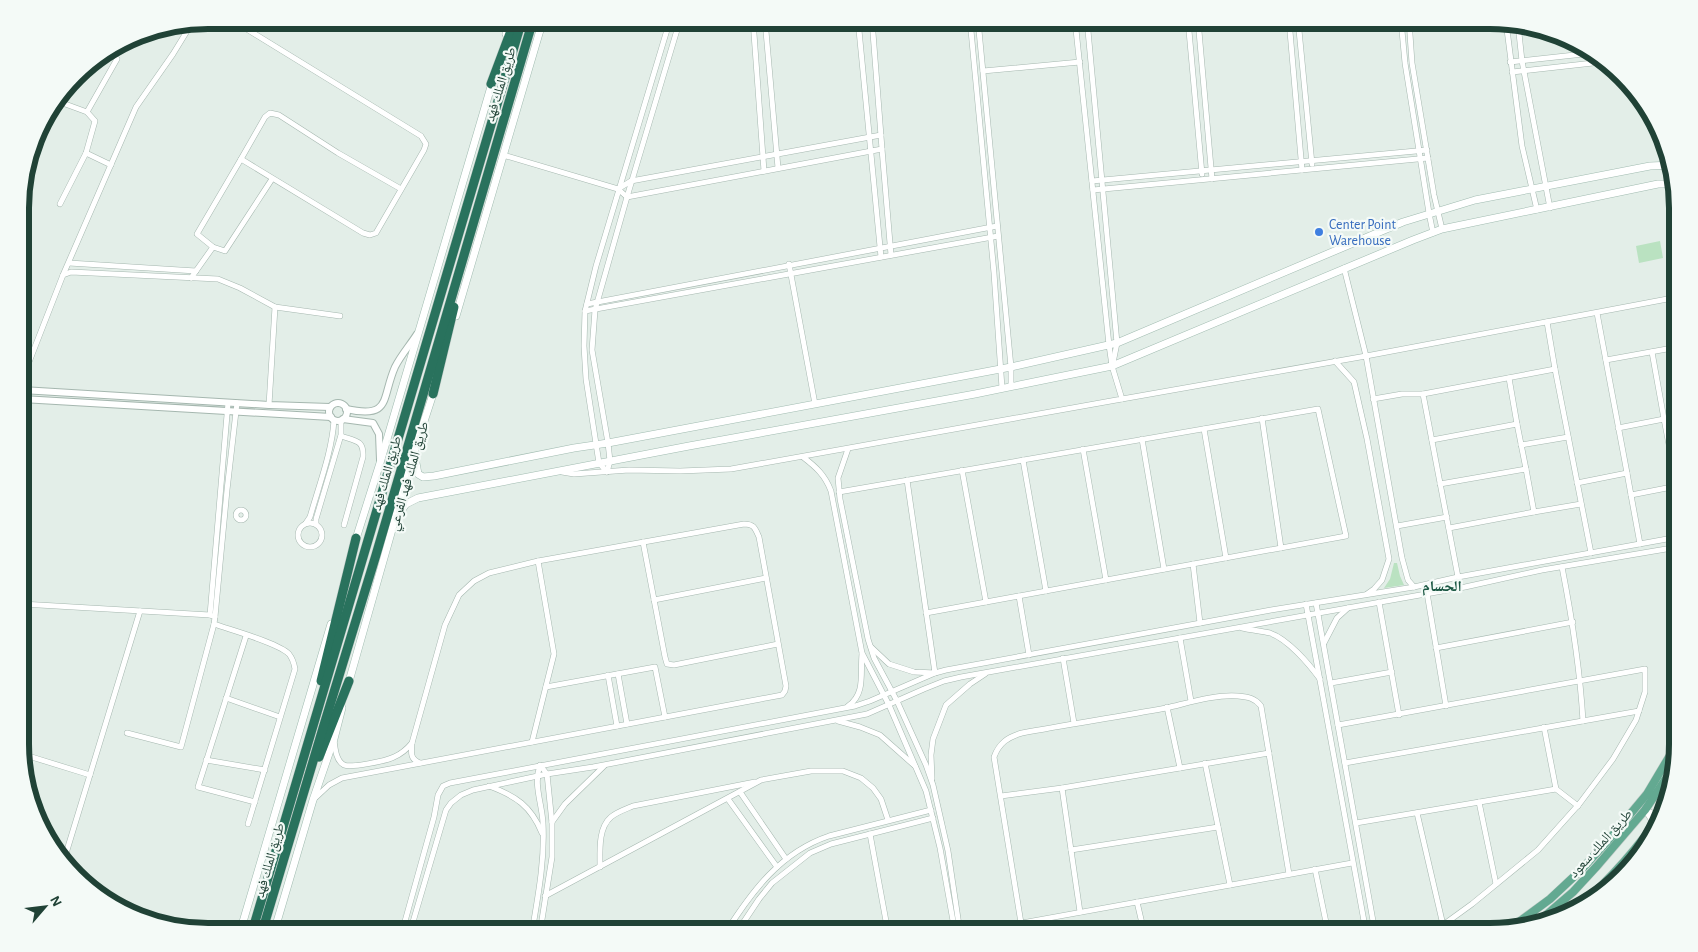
<svg xmlns="http://www.w3.org/2000/svg" width="1698" height="952" font-family="'Alegreya Sans','Noto Naskh Arabic',sans-serif">
<style>
.green{fill:#bae2c1}
.lines{fill:none;stroke-linecap:round;stroke-linejoin:round}
.minor-casing{stroke:#a5b7af;stroke-width:6}
.tertiary-casing{stroke:#a5b7af;stroke-width:8}
.secondary-casing{stroke:#a0bbb0;stroke-width:8}
.primary-casing{stroke:#c1cac7;stroke-width:9}
.motorway-casing{stroke:#c1cac7;stroke-width:10}
.minor{stroke:#fff;stroke-width:5}
.tertiary{stroke:#fff;stroke-width:6}
.secondary{stroke:#fff;stroke-width:7}
.primary{stroke:#63a991;stroke-width:8}
.motorway{stroke:#29725d;stroke-width:9}
.shop-dot{fill:#3f7fe0;stroke:#f4faf7;stroke-width:2}
.labels{text-anchor:middle;stroke-width:4.5;stroke-linejoin:round;paint-order:stroke}
.street-label{font-size:14px;fill:#204236;stroke:#f4faf7}
.shop-label{font-size:14px;fill:#366cbe;stroke:#f4faf7;text-anchor:start}
.neighbourhood-label{font-size:15px;font-weight:bold;fill:#1a5743;stroke:#f4faf7}
.rim{fill:none;stroke:#204236;stroke-width:6}
</style>
<rect width="100%" height="100%" fill="#e3eee8"/>
<!-- green -->
<g class="green">
<polygon points="1660,241 1663,258 1639,263 1636,246"/>
<polygon points="1394,563 1397,563 1400,576 1404,585 1384,588 1390,579"/>
</g>
<g class="lines">
<defs>
<g id="minor">
<polyline points="670,20 596,266 585,311 584,346 586,379 599,463 607,472 610,461 608,443 592,350 595,310 627,197 680,20"/>
<polyline points="753,20 764,171"/>
<polyline points="765,20 778,168"/>
<polyline points="858,20 881,257"/>
<polyline points="970,20 994,273 1002,388"/>
<polyline points="978,20 1011,367 1011,387"/>
<polyline points="1087,20 1117,343 1113,363"/>
<polyline points="1188,20 1202,174"/>
<polyline points="1198,20 1212,179"/>
<polyline points="1289,20 1302,170"/>
<polyline points="1298,20 1312,164"/>
<polyline points="1401,20 1405,63 1429,213 1433,233"/>
<polyline points="1409,20 1412,63 1434,195 1442,229"/>
<polyline points="1506,22 1522,146 1537,210"/>
<polyline points="1518,24 1522,61 1550,208"/>
<polyline points="1510,62 1593,53"/>
<polyline points="983,71 1080,62"/>
<polyline points="1512,72 1602,62"/>
<polyline points="57,101 87,112 95,121 86,153 60,204"/>
<polyline points="87,112 117,59"/>
<polyline points="882,149 891,255"/>
<polyline points="86,153 111,165"/>
<polyline points="503,155 618,189 627,197 882,149 872,20"/>
<polyline points="241,159 265,117 270,113 279,115 338,153 401,189"/>
<polyline points="1092,181 1427,150"/>
<polyline points="618,189 631,181 881,135"/>
<polyline points="1093,190 1428,158"/>
<polyline points="213,247 225,251 272,179"/>
<polyline points="69,263 196,271"/>
<polyline points="789,264 815,404"/>
<polyline points="1344,268 1366,356 1402,558 1408,580 1414,587"/>
<polyline points="63,275 136,107 173,54 192,23"/>
<polyline points="191,278 213,247 197,234 241,159 363,233 370,235 376,233 424,150 426,144 421,136 232,20"/>
<polyline points="587,304 997,226"/>
<polyline points="275,307 340,316"/>
<polyline points="585,311 998,236"/>
<polyline points="1547,322 1555,369"/>
<polyline points="1652,352 1664,419 1678,417"/>
<polyline points="1606,360 1678,347"/>
<polyline points="1335,361 1354,382 1367,439 1389,559 1382,580 1374,589 1367,594"/>
<polyline points="1509,378 1517,424"/>
<polyline points="22,380 63,275 71,272 218,279 240,288 275,307 269,405"/>
<polyline points="1122,399 1366,356 1678,297"/>
<polyline points="1373,399 1402,394 1423,394"/>
<polyline points="1262,418 1281,548"/>
<polyline points="1618,428 1664,419 1677,486 1631,495 1627,473"/>
<polyline points="1204,429 1226,558"/>
<path d="M341,436C356,441 364,440 363,457L344,525"/>
<polyline points="1142,439 1164,569"/>
<polyline points="1432,440 1517,424 1526,469"/>
<polyline points="1521,445 1568,437"/>
<polyline points="848,449 838,478 840,499 868,639 874,658 897,701 926,765 933,785 948,851 960,932"/>
<polyline points="1083,449 1106,580"/>
<path d="M803,457C816,467 825,475 831,491L862,653L889,705L926,791L940,848L955,932"/>
<polyline points="1023,460 1046,591"/>
<polyline points="962,470 986,602"/>
<polyline points="562,472 574,474 629,470 680,471 731,469 1122,399 1112,366 1109,345 1075,20"/>
<polyline points="1577,483 1627,473 1597,313"/>
<polyline points="1440,484 1526,469 1534,512 1581,504"/>
<polyline points="839,492 1318,409 1346,536 926,613"/>
<polyline points="1631,495 1640,544"/>
<circle cx="241" cy="515" r="5"/>
<circle cx="310" cy="535" r="12"/>
<path d="M306,523L310,517C319,485 332,452 334,420"/>
<polyline points="316,524 316,519 341,435 341,420"/>
<polyline points="1397,526 1447,517"/>
<polyline points="1449,528 1534,512"/>
<polyline points="643,542 665,657 667,664 674,665 778,644"/>
<polyline points="1193,564 1200,623"/>
<path d="M1562,567C1572,618 1580,669 1583,721"/>
<polyline points="1458,577 1423,394 1555,369 1591,553"/>
<polyline points="1427,593 1446,706"/>
<polyline points="1019,596 1029,655"/>
<polyline points="654,600 766,578"/>
<polyline points="1379,602 1399,715"/>
<polyline points="1316,603 1375,932"/>
<path d="M22,604L210,615L215,617L214,624C231,630 279,643 289,654C293,659 294,663 295,669L248,824"/>
<polyline points="1306,604 1366,932"/>
<polyline points="210,615 228,403"/>
<polyline points="215,617 227,490 237,403"/>
<path d="M1242,628C1251,630 1261,631 1270,633C1288,639 1309,664 1320,679"/>
<polyline points="246,636 198,787 255,802"/>
<polyline points="1180,638 1191,701"/>
<polyline points="1324,643 1337,618 1348,608"/>
<polyline points="871,647 889,664 914,672 935,673 907,480"/>
<polyline points="1436,648 1573,622"/>
<polyline points="1063,658 1074,723"/>
<polyline points="618,674 627,724"/>
<polyline points="608,675 617,726"/>
<polyline points="1331,683 1392,672"/>
<polyline points="546,687 655,667 665,717"/>
<polyline points="226,698 280,717"/>
<path d="M848,706C866,694 860,672 862,654"/>
<polyline points="1167,707 1180,768"/>
<polyline points="838,721 860,727 880,735 915,766"/>
<polyline points="1338,725 1645,669 1645,692 1636,720 1613,759 1580,803 1538,850 1472,904 1443,925 1417,813"/>
<polyline points="1544,727 1556,789"/>
<polyline points="127,733 181,747 214,624"/>
<path d="M334,740C335,748 336,761 344,765C351,768 386,761 394,757C401,754 407,749 412,743"/>
<polyline points="22,754 90,775"/>
<polyline points="206,760 265,770"/>
<path d="M420,763C410,759 411,753 412,743L445,625L459,595L474,581L489,573L538,561L554,654L532,742"/>
<polyline points="1205,763 1230,885"/>
<polyline points="1345,763 1639,711"/>
<polyline points="932,779 931,755 933,739 946,705 970,684 985,674"/>
<path d="M489,786C516,796 531,806 542,833"/>
<polyline points="1062,788 1080,912"/>
<polyline points="740,792 786,859"/>
<polyline points="1001,796 1062,788 1269,753"/>
<path d="M314,799L329,785L342,778L782,695L785,691L786,686L759,537C755,528 754,524 744,524L538,561"/>
<polyline points="728,799 777,867"/>
<polyline points="1479,802 1496,884"/>
<polyline points="552,822 565,804 604,766"/>
<polyline points="1356,823 1556,789 1578,806"/>
<polyline points="1654,824 1645,810 1660,816"/>
<polyline points="870,834 888,932"/>
<polyline points="1071,850 1218,827"/>
<polyline points="64,860 140,611"/>
<path d="M600,867C600,851 598,828 611,817C617,812 626,809 633,806L755,782"/>
<polyline points="1315,869 1328,932"/>
<polyline points="1610,880 1619,874"/>
<polyline points="545,896 761,780 811,771 843,771 861,778 873,788 881,799 888,820"/>
<polyline points="1137,902 1144,932"/>
<path d="M1021,923L994,757C999,743 1008,737 1022,733C1070,724 1118,717 1166,708C1188,703 1216,694 1238,696C1248,697 1255,698 1261,706L1289,874"/>
<polyline points="402,932 434,817 438,795 443,786 450,783 855,706 870,701 935,673 946,670 1271,610 1414,587 1458,577 1678,537"/>
<polyline points="410,932 446,810 451,803 461,795 473,790 547,774 593,767 867,714 924,689 944,681 961,677 1465,587 1542,570 1678,547"/>
<path d="M532,932C538,896 545,860 543,823C542,803 533,785 540,765L547,774L552,823V857L540,932"/>
<path d="M726,932C752,891 781,852 829,836L931,810"/>
<polyline points="737,932 759,899 772,883 810,853 831,844 933,818"/>
<polyline points="972,932 1352,863"/>
</g>
<g id="tertiary">
<polyline points="22,390 269,405 330,407"/>
<polyline points="22,399 331,417"/>
<circle cx="338" cy="412" r="9"/>
<path d="M346,409C392,419 381,399 395,367C401,355 410,345 417,334"/>
<polyline points="343,419 373,423 379,434 380,460"/>
</g>
<g id="secondary">
<polyline points="506,34 510,20"/>
<polyline points="456,316 543,20"/>
<polyline points="414,452 418,474 423,477 434,476 574,448 608,443 1011,367 1117,343 1403,222 1475,200 1650,166 1672,165"/>
<polyline points="396,518 406,504 418,498 689,446 975,394 1112,366 1413,240 1442,229 1658,184 1675,184"/>
<polyline points="355,542 380,463 493,80"/>
<polyline points="348,685 414,452 434,391"/>
<polyline points="240,932 331,624"/>
<polyline points="274,932 313,800 334,739 342,708"/>
</g>
<g id="primary">
<path d="M1577,909C1608,881 1637,850 1660,815"/>
<polyline points="1531,926 1545,916 1573,892 1597,866 1645,810 1675,765"/>
<polyline points="1508,930 1550,899 1581,870 1612,836 1647,794 1678,742"/>
</g>
<g id="motorway">
<polyline points="491,84 515,20"/>
<polyline points="433,394 454,307"/>
<polyline points="321,681 356,538"/>
<polyline points="319,757 349,681"/>
<polyline points="252,932 522,20"/>
<polyline points="262,932 323,728 376,555 533,20"/>
</g>
</defs>
<!-- minor casing -->
<use href="#minor" class="minor-casing"/>
<!-- tertiary casing -->
<use href="#tertiary" class="tertiary-casing"/>
<!-- secondary casing -->
<use href="#secondary" class="secondary-casing"/>
<!-- primary casing -->
<use href="#primary" class="primary-casing"/>
<!-- motorway casing -->
<use href="#motorway" class="motorway-casing"/>
<!-- minor -->
<use href="#minor" class="minor"/>
<!-- tertiary -->
<use href="#tertiary" class="tertiary"/>
<!-- secondary -->
<use href="#secondary" class="secondary"/>
<!-- primary -->
<use href="#primary" class="primary"/>
<!-- motorway -->
<use href="#motorway" class="motorway"/>
</g>
<!-- markers -->
<circle class="shop-dot" cx="1319" cy="232" r="5"/>
<g class="labels">
<!-- street labels -->
<g class="street-label">
<text transform="translate(500 84) rotate(-73)" y="5">طريق الملك فهد</text>
<text transform="translate(386 473) rotate(-74)" y="5">طريق الملك فهد</text>
<text transform="translate(408 476) rotate(-74)" y="5">طريق الملك فهد الفرعي</text>
<text transform="translate(1600 843) rotate(-48)" y="5">طريق الملك سعود</text>
<text transform="translate(269 860) rotate(-74)" y="5">طريق الملك فهد</text>
</g>
<!-- shop labels -->
<g class="shop-label">
<text x="1329" y="229">Center Point<tspan x="1329" dy="16">Warehouse</tspan></text>
</g>
<!-- neighbourhood labels -->
<g class="neighbourhood-label">
<text x="1442" y="591">الحسام</text>
</g>
</g>
<!-- crop -->
<path d="M0 0H1698V952H0ZM208 29H1490A179 179 0 0 1 1669 208V744A179 179 0 0 1 1490 923H208A179 179 0 0 1 29 744V208A179 179 0 0 1 208 29Z" fill="#f4faf7" fill-rule="evenodd"/>
<path class="rim" d="M208 29H1490A179 179 0 0 1 1669 208V744A179 179 0 0 1 1490 923H208A179 179 0 0 1 29 744V208A179 179 0 0 1 208 29Z"/>
<!-- north arrow -->
<g transform="translate(45 907) rotate(62)" stroke="#f4faf7" stroke-width="4" paint-order="stroke">
<path d="M0-4L9 19L0 12L-9 19Z" fill="#204236"/>
<text y="-8" font-size="14" font-weight="bold" text-anchor="middle" fill="#204236">N</text>
</g>
</svg>
